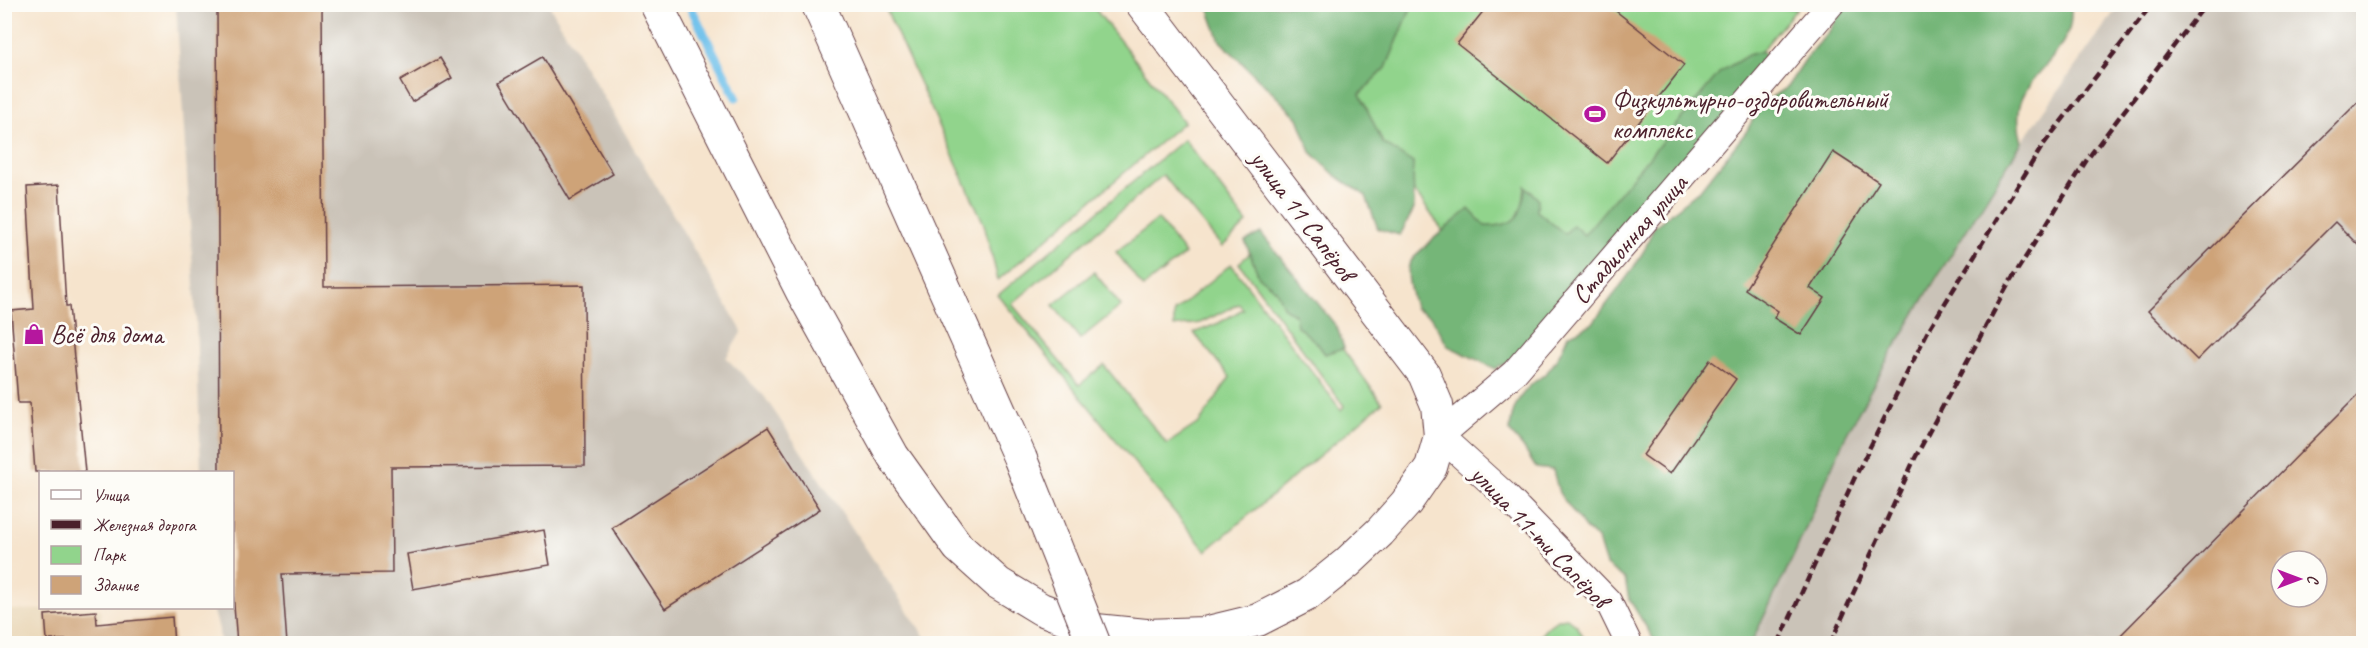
<svg xmlns="http://www.w3.org/2000/svg" width="2368" height="648" font-family="Caveat,sans-serif">
<style>
.built{fill:#ead8ba}
.industrial{fill:#cac3b8;fill-rule:evenodd}
.green{fill:#91d48c;stroke:#6e7a5c;stroke-width:1.5}
.forest{fill:#74b678;stroke:#5f6a52;stroke-width:1.5}
.lines{fill:none;stroke-linecap:round;stroke-linejoin:round}
.stream{stroke:#6fc1eb;stroke-width:9}
.building{fill:#cea378;fill-rule:evenodd}
.minor-casing{stroke:#643d43;stroke-width:28}
.tertiary-casing{stroke:#643d43;stroke-width:34}
.secondary-casing{stroke:#643d43;stroke-width:35}
.minor{stroke:#fff;stroke-width:26}
.tertiary{stroke:#fff;stroke-width:32}
.secondary{stroke:#fff;stroke-width:33}
.rail{stroke:#4a1f2b;stroke-width:4.5;stroke-dasharray:9 4.5;stroke-linecap:butt}
.secondary-bridge-casing{stroke:#643d43;stroke-width:35;stroke-linecap:butt}
.secondary-bridge{stroke:#fff;stroke-width:33}
.labels{text-anchor:middle;stroke-width:6;stroke-linejoin:round;paint-order:stroke}
.poi-label{font-size:26px;fill:#4a1f2b;stroke:#fdfcf7;text-anchor:start}
.street-label{font-size:26px;fill:#4a1f2b;stroke:#fdfcf7}
</style>
<rect width="100%" height="100%" fill="#fdfcf7"/>
<filter id="ink" filterUnits="userSpaceOnUse"><feTurbulence type="fractalNoise" baseFrequency=".0167" numOctaves="2"/><feDisplacementMap in="SourceGraphic" scale="12" xChannelSelector="R" yChannelSelector="G"/><feConvolveMatrix kernelMatrix="1 2 1 2 8 2 1 2 1" color-interpolation-filters="sRGB"/></filter>
<filter id="wash" filterUnits="userSpaceOnUse"><feTurbulence type="fractalNoise" baseFrequency=".008" numOctaves="4" result="noise"/><feDisplacementMap in="SourceGraphic" scale="24" xChannelSelector="R" yChannelSelector="G"/><feGaussianBlur stdDeviation="1.35" result="paint"/><feColorMatrix in="noise" values="0 0 0 0 0 0 0 0 0 0 0 0 0 0 0 0 0 1.4 0 .05"/><feComposite in="paint" operator="in"/></filter>
<g filter="url(#wash)">
<rect width="100%" height="100%" fill="#f6e4cd"/>
<!-- built -->
<polygon class="built" points="101,609 103,643 5,643 4,610"/>
<!-- industrial -->
<g class="industrial">
<polygon points="176,5 549,5 742,331 726,358 764,396 929,643 220,643 219,629 213,608 232,608 232,472 201,472 196,317"/>
<path d="M2119,5H2363V643L1751,644L1794,555L1844,439L1887,360L2022,142ZM2281,561H2317V597H2281Z"/>
</g>
<!-- green -->
<g class="green">
<polygon points="884,5 1092,5 1184,122 998,280 984,224"/>
<polygon points="1280,5 1800,5 1616,224 1513,335 1436,221"/>
<polygon points="1184,139 1247,223 1222,247 1163,175 1012,304 1079,385 1104,365 1167,444 1200,422 1230,377 1194,333 1219,323 1243,309 1239,304 1200,323 1174,327 1174,312 1231,264 1341,410 1344,406 1239,263 1264,241 1382,403 1206,551 998,295"/>
<polygon points="1158,219 1185,254 1143,287 1116,252"/>
<polygon points="1094,272 1121,306 1080,339 1053,305"/>
<path d="M1567,618L1577,626L1587,643H1536C1542,631 1553,619 1567,618Z"/>
</g>
<!-- forest -->
<g class="forest">
<path d="M1845,4L2071,5C2071,13 2072,24 2068,32C2049,77 2006,83 2022,142L1937,277L1887,360L1844,439L1794,555L1751,643H1656L1629,599L1625,579L1606,565L1598,540L1585,528L1559,493L1553,470L1536,468L1523,447L1510,432C1511,413 1516,399 1530,386C1535,380 1543,377 1548,371C1557,361 1563,348 1568,335L1592,324L1630,273L1645,249L1654,227L1700,190L1746,132L1761,104L1787,87L1805,60L1830,30Z"/>
<polygon points="1207,5 1409,5 1411,8 1386,68 1360,94 1383,143 1413,163 1414,209 1400,235 1378,229 1366,196 1336,176 1311,152 1298,118 1220,41"/>
<polygon points="1744,5 1803,5 1796,8 1750,8"/>
<path d="M1762,51L1771,60L1612,249L1588,263L1524,353L1496,369L1448,346L1431,317L1415,308C1412,295 1406,278 1409,265C1412,254 1458,219 1469,209L1485,226C1517,227 1523,215 1525,186L1538,199L1537,211L1565,234L1573,225L1584,235L1720,72L1748,55Z"/>
<polygon points="1261,233 1337,327 1344,348 1325,354 1317,343 1297,326 1295,315 1284,308 1276,290 1259,277 1245,241"/>
</g>
<g class="lines">
<!-- stream -->
<polyline class="stream" points="689,4 736,97"/>
</g>
<g id="blocks">
<!-- building -->
<g class="building">
<polygon points="217,4 322,4 324,287 584,285 585,466 391,467 392,573 282,574 287,644 237,644 232,580 232,472 219,472"/>
<polygon points="1489,4 1607,4 1684,65 1607,163 1457,44"/>
<polygon points="542,57 613,174 570,200 499,82"/>
<polygon points="440,58 452,78 412,102 400,81"/>
<polygon points="2364,96 2364,251 2335,222 2197,360 2148,311"/>
<polygon points="1833,152 1879,182 1810,288 1825,298 1801,335 1774,318 1778,311 1745,289"/>
<polygon points="59,185 66,306 69,306 85,472 35,472 30,403 18,403 11,311 34,309 27,187"/>
<polygon points="1710,360 1736,379 1670,474 1643,455"/>
<path d="M2364,389V644H2112L2310,443ZM2281,561H2317V597H2281Z"/>
<polygon points="768,427 820,509 665,609 612,528"/>
<polygon points="544,530 550,565 413,589 407,554"/>
<polygon points="96,611 97,624 172,617 174,644 69,644 69,640 47,640 45,615"/>
</g>
</g>
</g>
<g filter="url(#ink)">
<use href="#blocks" fill-opacity="0" stroke="#643d43" stroke-width="1.5"/>
<g class="lines">
<defs>
<polyline id="minor" points="1629,644 1608,601 1504,494 1440,436 1514,373 1831,4"/>
<polyline id="tertiary" points="656,4 802,292 893,456 958,547 998,583 1041,609 1096,630 1146,635 1204,633 1258,620 1307,595 1347,563 1380,532 1406,503 1431,467 1440,436 1437,405 1424,374 1142,4"/>
<polyline id="secondary" points="818,4 1020,458"/>
</defs>
<!-- minor casing -->
<use href="#minor" class="minor-casing"/>
<!-- tertiary casing -->
<use href="#tertiary" class="tertiary-casing"/>
<!-- secondary casing -->
<use href="#secondary" class="secondary-casing"/>
<!-- minor -->
<use href="#minor" class="minor"/>
<!-- tertiary -->
<use href="#tertiary" class="tertiary"/>
<!-- secondary -->
<use href="#secondary" class="secondary"/>
<!-- rail -->
<g class="rail">
<polyline points="1778,644 1855,477 1929,329 2043,145 2152,4"/>
<polyline points="1830,644 1915,458 2008,285 2088,158 2206,4"/>
</g>
<defs>
<polyline id="secondary-bridge" points="1020,458 1094,644"/>
</defs>
<!-- secondary-bridge casing -->
<use href="#secondary-bridge" class="secondary-bridge-casing"/>
<!-- secondary-bridge -->
<use href="#secondary-bridge" class="secondary-bridge"/>
</g>
</g>
<!-- icons -->
<defs>
<symbol id="stadium-bare" viewBox="-9 -9 18 18"><path d="M0-5a6.5 5 0 1 0 0 10a6.5 5 0 1 0 0-10ZM-3.5-1.8h7v3.6h-7Z" fill="#b5179e" stroke="#fdfcf7" stroke-width="2.5" paint-order="stroke"/></symbol>
<symbol id="shop-bare" viewBox="-9 -9 18 18"><path d="M-5-2.5h2.3a2.7 3.5 0 0 1 5.4 0H5L5.5 6h-11ZM-1.5-2.5h3a1.5 2.3 0 0 0-3 0Z" fill="#b5179e" stroke="#fdfcf7" stroke-width="2.5" paint-order="stroke"/></symbol>
</defs>
<g fill-rule="evenodd">
<use href="#stadium-bare" x="1580" y="99" width="30" height="30"/>
<use href="#shop-bare" x="19" y="319" width="30" height="30"/>
</g>
<g class="labels">
<!-- poi labels -->
<g class="poi-label">
<text x="1612" y="108">Физкультурно-оздоровительный<tspan x="1612" dy="30">комплекс</tspan></text>
<text x="51" y="343">Всё для дома</text>
</g>
<!-- street labels -->
<g class="street-label">
<text transform="translate(1303 215) rotate(53)" y="9">улица 11 Сапёров</text>
<text transform="translate(1629 239) rotate(-49)" y="9">Стадионная улица</text>
<text transform="translate(1540 536) rotate(46)" y="9">улица 11-ти Сапёров</text>
</g>
</g>
<!-- margin -->
<rect width="2368" height="648" fill="none" stroke="#fdfcf7" stroke-width="24"/>
<!-- legend -->
<rect x="39" y="471" width="195" height="138" fill="#fdfcf7" stroke="#b5a4a5" stroke-width="1.5"/>
<rect x="51" y="490" width="30" height="9" fill="#ffffff" stroke="#b5a4a5" stroke-width="1.5"/>
<text x="93" y="501" font-size="18" fill="#4a1f2b">Улица</text>
<rect x="51" y="520" width="30" height="9" fill="#4a1f2b" stroke="#b5a4a5" stroke-width="1.5"/>
<text x="93" y="531" font-size="18" fill="#4a1f2b">Железная дорога</text>
<rect x="51" y="546" width="30" height="18" fill="#91d48c" stroke="#b5a4a5" stroke-width="1.5"/>
<text x="93" y="561" font-size="18" fill="#4a1f2b">Парк</text>
<rect x="51" y="576" width="30" height="18" fill="#cea378" stroke="#b5a4a5" stroke-width="1.5"/>
<text x="93" y="591" font-size="18" fill="#4a1f2b">Здание</text>
<!-- north arrow -->
<g transform="translate(2299 579) rotate(90)"><circle r="28" fill="#fdfcf7" stroke="#b5a4a5" stroke-width="1.5"/>
<path d="M0-4.5L10 22L0 15L-10 22Z" fill="#b5179e"/>
<text y="-9" font-size="16" font-weight="bold" text-anchor="middle" fill="#4a1f2b">С</text>
</g>
</svg>
